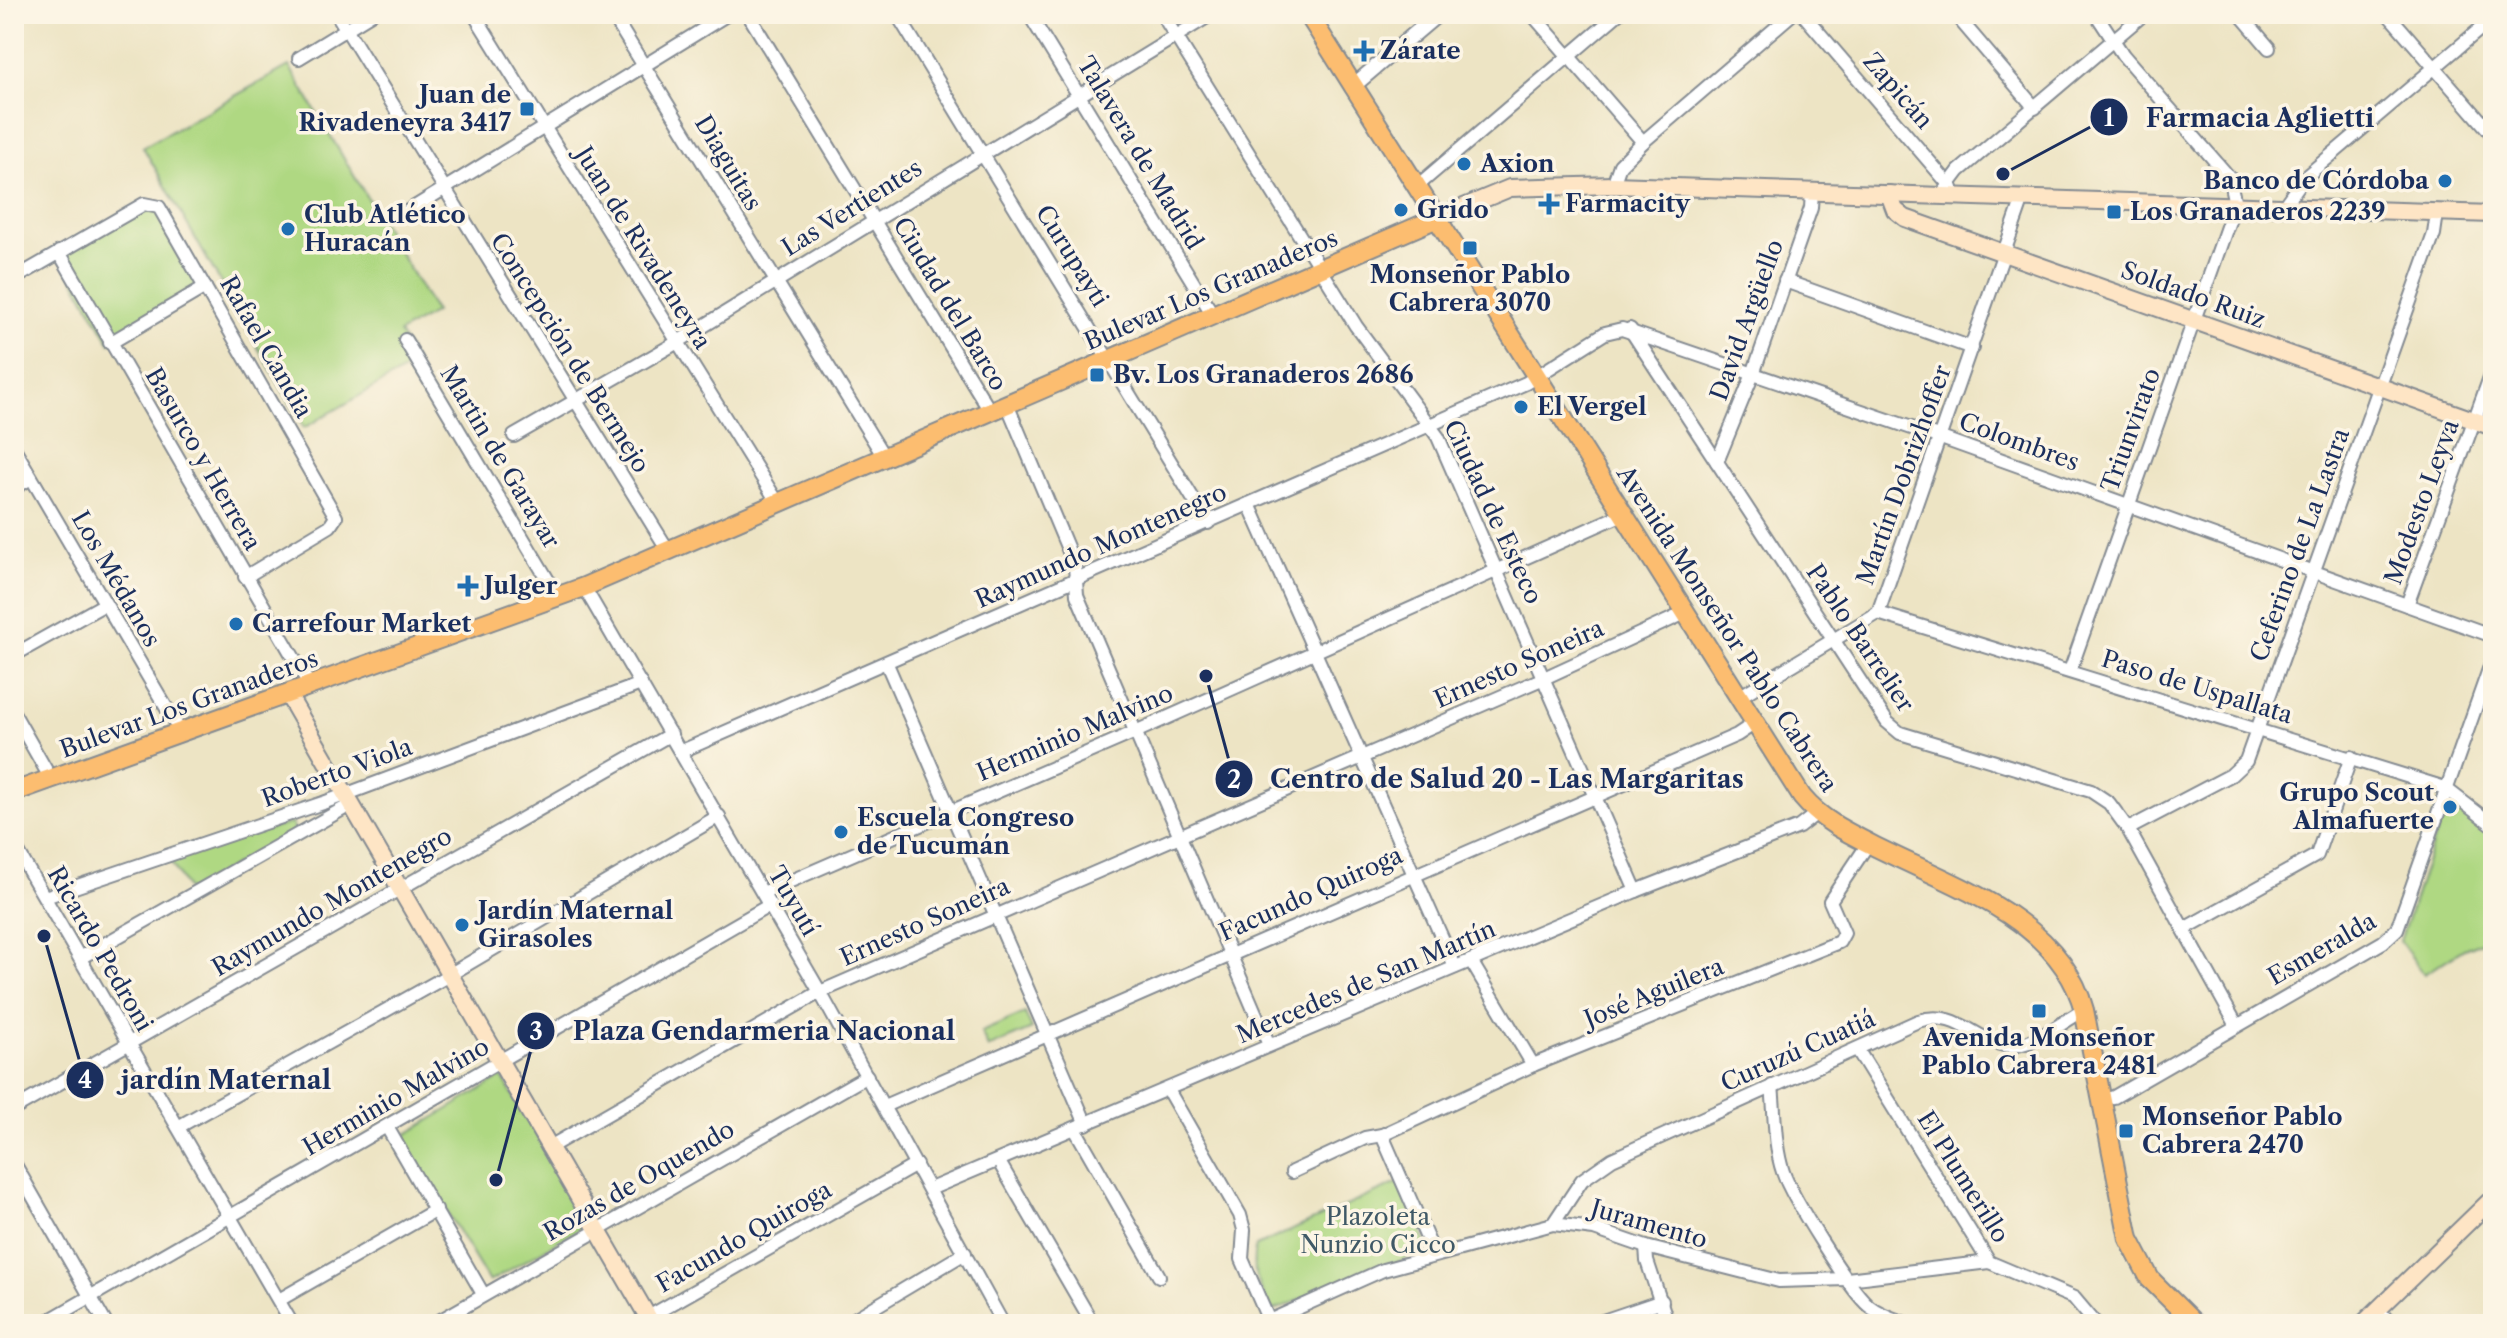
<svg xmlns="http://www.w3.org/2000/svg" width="2507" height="1338" font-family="'Libre Caslon Text',serif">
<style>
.green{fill:#afd882;stroke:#658470;stroke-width:2}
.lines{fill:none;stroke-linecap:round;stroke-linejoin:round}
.minor-casing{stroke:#848a91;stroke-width:16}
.tertiary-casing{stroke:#848a91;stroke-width:18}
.secondary-casing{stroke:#848a91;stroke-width:20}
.primary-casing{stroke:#848a91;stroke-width:22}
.minor{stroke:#fff;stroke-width:12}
.tertiary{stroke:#fff;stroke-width:14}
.secondary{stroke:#fee5c5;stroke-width:16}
.primary{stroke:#fcbd6f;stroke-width:18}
.poi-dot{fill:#1f6fb2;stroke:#fcf5e5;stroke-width:3}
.labels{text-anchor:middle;stroke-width:7;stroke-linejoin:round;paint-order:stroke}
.poi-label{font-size:24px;font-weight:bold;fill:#1b2f5e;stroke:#fcf5e5;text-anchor:start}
.street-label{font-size:24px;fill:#1b2f5e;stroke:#fcf5e5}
.park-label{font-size:24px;fill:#405967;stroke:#fcf5e5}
.leader{fill:none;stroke:#1b2f5e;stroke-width:3}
.callout-dot{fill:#1b2f5e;stroke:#fcf5e5;stroke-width:3}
.mark-label{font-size:24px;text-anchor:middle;font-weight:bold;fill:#fff}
.callout-label{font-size:26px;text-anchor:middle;font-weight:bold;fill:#1b2f5e;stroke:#fcf5e5;stroke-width:7;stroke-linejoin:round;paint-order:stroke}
</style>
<rect width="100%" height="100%" fill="#fcf5e5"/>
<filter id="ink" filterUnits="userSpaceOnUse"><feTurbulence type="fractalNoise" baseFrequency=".0125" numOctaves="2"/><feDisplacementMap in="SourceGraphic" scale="16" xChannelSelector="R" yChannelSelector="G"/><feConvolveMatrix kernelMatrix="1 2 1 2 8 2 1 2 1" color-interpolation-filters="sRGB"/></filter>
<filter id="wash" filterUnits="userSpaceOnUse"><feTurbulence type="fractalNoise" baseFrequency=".006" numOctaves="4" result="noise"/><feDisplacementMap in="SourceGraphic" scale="32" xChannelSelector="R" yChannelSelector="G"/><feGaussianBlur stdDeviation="1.8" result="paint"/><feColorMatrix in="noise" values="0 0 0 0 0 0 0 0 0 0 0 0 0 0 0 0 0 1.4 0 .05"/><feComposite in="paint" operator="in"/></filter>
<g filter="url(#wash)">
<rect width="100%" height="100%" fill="#ede4c4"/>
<!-- green -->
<g class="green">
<polygon points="289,66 435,312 399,333 416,363 304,428 143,147"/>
<polygon points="152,203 205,287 110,343 59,253"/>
<polygon points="2448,798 2493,836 2493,937 2464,949 2424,974 2400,941"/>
<polygon points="292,823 295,831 188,891 168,857"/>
<polygon points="1025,1013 1032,1029 988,1048 981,1032"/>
<polygon points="502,1077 589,1223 489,1282 402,1137"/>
<path d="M1402,1181L1429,1250L1272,1311C1262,1292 1248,1267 1256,1246Z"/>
</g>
</g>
<g filter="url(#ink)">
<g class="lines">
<defs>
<g id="minor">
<polyline points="337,14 668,550"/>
<polyline points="474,14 778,503"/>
<polyline points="612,14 884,457"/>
<polyline points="748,14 990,411"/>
<polyline points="897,14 1208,523"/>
<polyline points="1029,14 1213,315"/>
<polyline points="1162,14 1356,326 1438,437 1636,891"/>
<polyline points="1532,14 1643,142"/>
<polyline points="1803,14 1952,188"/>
<polyline points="1955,14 2035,108"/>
<polyline points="2240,14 2269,48"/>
<polyline points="2388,14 2493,135"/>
<polyline points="299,58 371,14"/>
<polyline points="1613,185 1620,165 1643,142 1792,14"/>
<polyline points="1415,188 1618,14"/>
<polyline points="1941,195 1959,171 2144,14"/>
<polyline points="2284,206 2303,179 2493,18"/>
<polyline points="400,216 728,14"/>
<polyline points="59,252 310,686"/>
<polyline points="17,277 144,204 159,207 336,517 330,526 245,577"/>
<polyline points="1785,281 1972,348"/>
<polyline points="1630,329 1887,722 1900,733 2091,791 2109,803 2128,829 2236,1024"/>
<polyline points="405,340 558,597"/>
<polyline points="110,343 205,287"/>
<polyline points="1007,404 1075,566 1077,595 1269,1045"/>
<polyline points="514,436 676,343 1212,14"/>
<polyline points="14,448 180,731"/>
<polyline points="1717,462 1753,374 1811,208 1812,191"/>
<polyline points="14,488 31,478"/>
<polyline points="1249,504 1455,967"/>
<polyline points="584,587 820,992 1003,1324"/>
<polyline points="2407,605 2493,369"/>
<polyline points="1878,613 2445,788 2493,825"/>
<polyline points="14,655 105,604"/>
<polyline points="887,664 1086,1124"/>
<polyline points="2070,671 2235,204 2229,177 2123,55 2096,14"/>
<polyline points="1739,697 1878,613 2023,198"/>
<polyline points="14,714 51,779"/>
<polyline points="682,751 1526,383 1605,333 1622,329 1941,438 2493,636"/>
<polyline points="2128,829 2231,775 2246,761 2434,234 2437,213"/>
<polyline points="14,845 292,1324"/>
<polyline points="763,893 1133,733 1623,514"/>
<polyline points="45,897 323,803 641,684"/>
<polyline points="2184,929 2317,855 2351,757"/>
<polyline points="80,958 350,805"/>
<polyline points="1471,961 1533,1065"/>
<polyline points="1857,1049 1989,1262 2074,1298 2096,1324"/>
<path d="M1772,1086C1775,1113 1774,1146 1783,1172C1792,1198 1849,1289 1869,1306C1880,1315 1895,1319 1908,1324"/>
<polyline points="1168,1090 1240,1215 1244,1230 1242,1259 1269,1321"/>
<polyline points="2100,1100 2114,1097 2383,942 2397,929 2493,658"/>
<polyline points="884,1106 1737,735 1755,723"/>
<polyline points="14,1109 671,734"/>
<polyline points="178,1127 449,975 719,816"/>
<polyline points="387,1127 483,1294"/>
<polyline points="1075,1129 1159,1276"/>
<polyline points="1382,1135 1434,1254"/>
<polyline points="548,1148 820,992 1544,678 1685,613"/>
<polyline points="999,1162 1093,1324"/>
<polyline points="14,1163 106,1324"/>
<polyline points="1292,1172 1365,1138 1382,1135 1533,1065 1839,942 1844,933 1830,901 1868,844"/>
<polyline points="930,1189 1636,891 1799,827 1817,813"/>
<path d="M1553,1224L1582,1180L1612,1159L1918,1021C1962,1007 1980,1051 2018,1045C2040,1041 2064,1021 2084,1010"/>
<polyline points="1646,1247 1647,1261 1668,1324"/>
<polyline points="279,1300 436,1210"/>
<polyline points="2377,1310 2392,1324"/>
<polyline points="43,1324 770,905"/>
<polyline points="434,1324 867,1076"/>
<polyline points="636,1324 916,1165"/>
<polyline points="846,1324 965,1253"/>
<polyline points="1262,1324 1383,1270 1553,1224 1594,1229 1646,1247 1779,1281 1847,1279 1989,1262"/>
<polyline points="1594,1324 1662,1301"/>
</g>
<polyline id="tertiary" points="1352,87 1438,14"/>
<g id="secondary">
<polyline points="1889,194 1895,210 1905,218 2493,427"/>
<polyline points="1435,219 1510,188 1613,185 2493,214"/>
<polyline points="288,695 652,1324"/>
<polyline points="2363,1324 2493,1198"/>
</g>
<g id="primary">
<path d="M1308,14L1802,797C1820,819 1846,832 1872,845C1950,885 2059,917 2084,1010L2129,1239L2150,1279L2195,1324"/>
<polyline points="14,792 584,587 1435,219"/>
</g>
</defs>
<!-- minor casing -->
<use href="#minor" class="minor-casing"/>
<!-- tertiary casing -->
<use href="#tertiary" class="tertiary-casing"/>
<!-- secondary casing -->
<use href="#secondary" class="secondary-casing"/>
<!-- primary casing -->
<use href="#primary" class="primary-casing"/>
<!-- minor -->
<use href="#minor" class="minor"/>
<!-- tertiary -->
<use href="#tertiary" class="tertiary"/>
<!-- secondary -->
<use href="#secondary" class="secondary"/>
<!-- primary -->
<use href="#primary" class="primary"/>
</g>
</g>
<!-- markers -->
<g class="poi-dot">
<path d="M1360 39h8v8h8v8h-8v8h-8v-8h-8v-8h8z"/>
<rect x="519" y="101" width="16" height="16" rx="4"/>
<circle cx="1464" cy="164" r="8"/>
<circle cx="2445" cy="181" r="8"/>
<path d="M1545 192h8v8h8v8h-8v8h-8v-8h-8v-8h8z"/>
<circle cx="1401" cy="210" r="8"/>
<rect x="2106" y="204" width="16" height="16" rx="4"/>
<circle cx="288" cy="229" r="8"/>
<rect x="1462" y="240" width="16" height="16" rx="4"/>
<rect x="1089" y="367" width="16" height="16" rx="4"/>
<circle cx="1521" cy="407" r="8"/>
<path d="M464 574h8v8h8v8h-8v8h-8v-8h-8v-8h8z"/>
<circle cx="236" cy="624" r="8"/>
<circle cx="2450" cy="807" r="8"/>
<circle cx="841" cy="832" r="8"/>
<circle cx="462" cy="925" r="8"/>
<rect x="2031" y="1003" width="16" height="16" rx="4"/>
<rect x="2118" y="1123" width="16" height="16" rx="4"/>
</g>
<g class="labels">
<!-- poi labels -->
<g class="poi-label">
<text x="1380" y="59">Zárate</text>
<text x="511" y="103" text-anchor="end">Juan de<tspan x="511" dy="28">Rivadeneyra 3417</tspan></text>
<text x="1480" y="172">Axion</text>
<text x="2429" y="189" text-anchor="end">Banco de Córdoba</text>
<text x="1565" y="212">Farmacity</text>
<text x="1417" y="218">Grido</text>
<text x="2130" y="220">Los Granaderos 2239</text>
<text x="304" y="223">Club Atlético<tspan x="304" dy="28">Huracán</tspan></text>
<text x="1470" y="283" text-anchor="middle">Monseñor Pablo<tspan x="1470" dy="28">Cabrera 3070</tspan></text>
<text x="1113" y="383">Bv. Los Granaderos 2686</text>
<text x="1537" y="415">El Vergel</text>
<text x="484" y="594">Julger</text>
<text x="252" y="632">Carrefour Market</text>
<text x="2434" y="801" text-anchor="end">Grupo Scout<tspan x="2434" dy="28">Almafuerte</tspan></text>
<text x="857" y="826">Escuela Congreso<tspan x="857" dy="28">de Tucumán</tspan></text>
<text x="478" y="919">Jardín Maternal<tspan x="478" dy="28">Girasoles</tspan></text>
<text x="2039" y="1046" text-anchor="middle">Avenida Monseñor<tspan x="2039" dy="28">Pablo Cabrera 2481</tspan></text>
<text x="2142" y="1125">Monseñor Pablo<tspan x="2142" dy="28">Cabrera 2470</tspan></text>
</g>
<!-- street labels -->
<g class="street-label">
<text transform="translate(1898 91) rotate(49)" y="8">Zapicán</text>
<text transform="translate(1140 153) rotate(59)" y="8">Talavera de Madrid</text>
<text transform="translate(728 163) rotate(59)" y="8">Diaguitas</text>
<text transform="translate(852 208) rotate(-32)" y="8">Las Vertientes</text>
<text transform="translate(643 248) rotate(58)" y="8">Juan de Rivadeneyra</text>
<text transform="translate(1072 256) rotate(58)" y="8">Curupayti</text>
<text transform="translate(1211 290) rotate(-23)" y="8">Bulevar Los Granaderos</text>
<text transform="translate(2193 295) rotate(20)" y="8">Soldado Ruiz</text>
<text transform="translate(950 304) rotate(59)" y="8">Ciudad del Barco</text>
<text transform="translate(1747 320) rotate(-70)" y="8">David Argüello</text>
<text transform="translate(266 347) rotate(60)" y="8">Rafael Candia</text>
<text transform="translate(570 353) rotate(58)" y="8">Concepción de Bermejo</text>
<text transform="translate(2131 430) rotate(-70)" y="8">Triunvirato</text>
<text transform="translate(2019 442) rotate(20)" y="8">Colombres</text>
<text transform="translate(500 457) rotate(59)" y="8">Martin de Garayar</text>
<text transform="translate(203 459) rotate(60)" y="8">Basurco y Herrera</text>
<text transform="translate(1904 475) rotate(-70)" y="8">Martín Dobrizhoffer</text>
<text transform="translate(2422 502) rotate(-70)" y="8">Modesto Leyva</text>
<text transform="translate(1493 512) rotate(65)" y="8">Ciudad de Esteco</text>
<text transform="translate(2300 545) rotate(-70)" y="8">Ceferino de La Lastra</text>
<text transform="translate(1101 546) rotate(-24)" y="8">Raymundo Montenegro</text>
<text transform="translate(116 579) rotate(60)" y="8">Los Médanos</text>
<text transform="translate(1727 629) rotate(57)" y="8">Avenida Monseñor Pablo Cabrera</text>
<text transform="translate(1860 638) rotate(56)" y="8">Pablo Barrelier</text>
<text transform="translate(1519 664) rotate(-24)" y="8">Ernesto Soneira</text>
<text transform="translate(2197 687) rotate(17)" y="8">Paso de Uspallata</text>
<text transform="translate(189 704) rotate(-20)" y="8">Bulevar Los Granaderos</text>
<text transform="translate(1075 733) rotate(-23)" y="8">Herminio Malvino</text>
<text transform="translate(337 773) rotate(-20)" y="8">Roberto Viola</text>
<text transform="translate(1311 894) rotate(-24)" y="8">Facundo Quiroga</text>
<text transform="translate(793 901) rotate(60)" y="8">Tuyutí</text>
<text transform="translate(332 902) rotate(-30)" y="8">Raymundo Montenegro</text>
<text transform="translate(925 922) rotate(-24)" y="8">Ernesto Soneira</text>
<text transform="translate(100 949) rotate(60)" y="8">Ricardo Pedroni</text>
<text transform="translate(2322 949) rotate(-30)" y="8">Esmeralda</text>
<text transform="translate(1366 982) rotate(-23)" y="8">Mercedes de San Martín</text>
<text transform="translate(1654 993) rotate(-22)" y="8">José Aguilera</text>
<text transform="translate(1798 1051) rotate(-24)" y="8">Curuzú Cuatiá</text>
<text transform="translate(396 1097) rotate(-30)" y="8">Herminio Malvino</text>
<text transform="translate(1963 1177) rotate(58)" y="8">El Plumerillo</text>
<text transform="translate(639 1181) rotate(-30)" y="8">Rozas de Oquendo</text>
<text transform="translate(1649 1224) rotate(16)" y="8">Juramento</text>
<text transform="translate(744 1237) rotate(-30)" y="8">Facundo Quiroga</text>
</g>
<!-- park labels -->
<g class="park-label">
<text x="1378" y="1225">Plazoleta<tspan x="1378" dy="28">Nunzio Cicco</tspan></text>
</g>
</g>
<!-- callouts -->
<path class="leader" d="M2003 174L2109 117M1206 676L1234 779M496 1180L536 1031M44 936L85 1080"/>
<g class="callout-dot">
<circle cx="2003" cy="174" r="8"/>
<circle cx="1206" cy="676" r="8"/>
<circle cx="496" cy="1180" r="8"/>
<circle cx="44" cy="936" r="8"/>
<circle cx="2109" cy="117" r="20"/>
<circle cx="1234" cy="779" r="20"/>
<circle cx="536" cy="1031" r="20"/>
<circle cx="85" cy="1080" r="20"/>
</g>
<g class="mark-label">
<text x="2109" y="126">1</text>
<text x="1234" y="788">2</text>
<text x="536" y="1040">3</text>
<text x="85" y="1088">4</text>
</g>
<g class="callout-label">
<text x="2260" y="127">Farmacia Aglietti</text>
<text x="1507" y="788">Centro de Salud 20 - Las Margaritas</text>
<text x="764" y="1040">Plaza Gendarmeria Nacional</text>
<text x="226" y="1089">jardín Maternal</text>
</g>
<!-- margin -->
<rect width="2507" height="1338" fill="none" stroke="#fcf5e5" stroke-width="48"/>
</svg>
